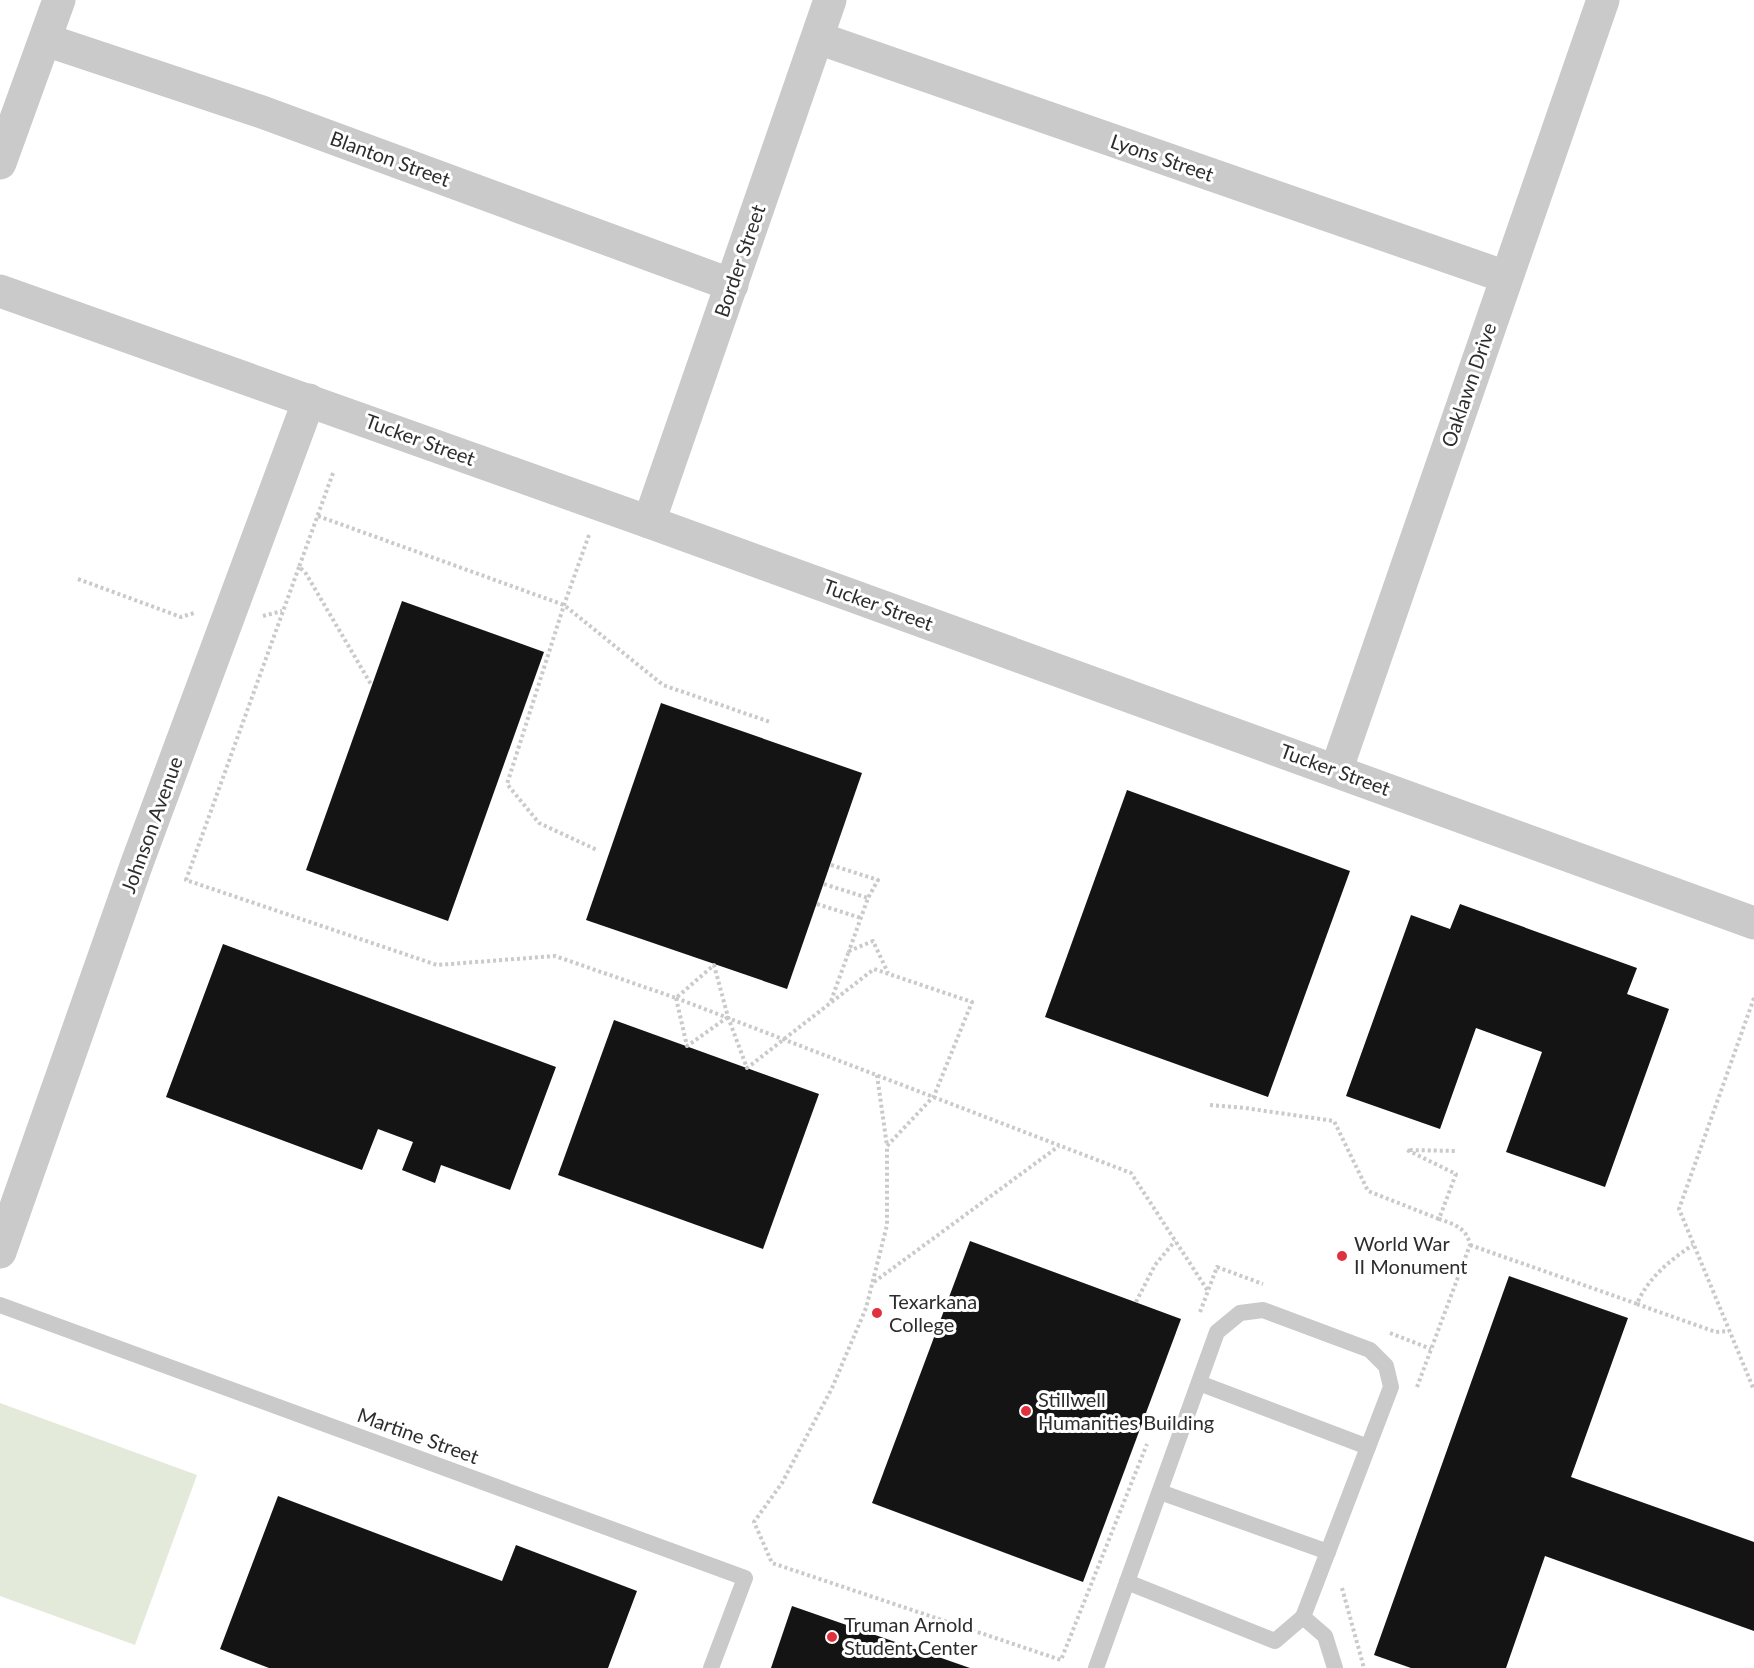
<svg xmlns="http://www.w3.org/2000/svg" width="1754" height="1668" font-family="Lato,sans-serif">
<style>
.green{fill:#e3eada}
.building{fill:#141414}
.lines{fill:none;stroke-linecap:round;stroke-linejoin:round}
.path{stroke:#cacaca;stroke-width:4;stroke-dasharray:3 3;stroke-linecap:butt}
.service{stroke:#cacaca;stroke-width:16}
.minor{stroke:#cacaca;stroke-width:33}
.tertiary{stroke:#cacaca;stroke-width:33}
.poi-dot{fill:#e0323e;stroke:#fff;stroke-width:2}
.labels{text-anchor:middle;stroke-width:6;stroke-linejoin:round;paint-order:stroke}
.street-label{font-size:20px;fill:#2d2d2d;stroke:#fff}
.poi-label{font-size:20px;fill:#2d2d2d;stroke:#fff;text-anchor:start}
</style>
<rect width="100%" height="100%" fill="#fff"/>
<!-- green -->
<polygon class="green" points="0,1403 197,1475 135,1645 0,1596"/>
<!-- building -->
<g class="building">
<polygon points="402,601 544,652 448,921 306,870"/>
<polygon points="661,703 862,773 787,989 586,920"/>
<polygon points="1127,790 1350,871 1268,1097 1045,1017"/>
<polygon points="1460,904 1637,968 1627,994 1669,1009 1605,1187 1506,1152 1542,1052 1476,1028 1440,1129 1346,1096 1411,915 1450,929"/>
<polygon points="223,944 556,1067 510,1190 441,1165 435,1183 402,1170 413,1142 378,1129 362,1170 166,1097"/>
<polygon points="614,1020 819,1094 763,1249 558,1175"/>
<polygon points="970,1241 1181,1319 1083,1582 872,1503"/>
<polygon points="1509,1276 1628,1318 1571,1477 1754,1542 1754,1631 1545,1556 1506,1668 1411,1668 1374,1655"/>
<polygon points="278,1496 502,1581 516,1545 637,1591 608,1668 269,1668 220,1649"/>
<polygon points="792,1606 970,1668 771,1668"/>
</g>
<g class="lines">
<!-- path -->
<g class="path">
<polyline points="333,473 299,567 305,572 372,686"/>
<polyline points="318,516 564,605 663,685 770,722"/>
<polyline points="589,535 564,605 507,784 539,823 597,850"/>
<polyline points="299,567 186,880 437,965 555,956 676,998 714,965 728,1017 747,1068 874,969 972,1002 934,1096 887,1146 887,1225 866,1308 832,1388 782,1483 754,1522 772,1563 1061,1660 1147,1444"/>
<polyline points="78,579 181,617 194,613"/>
<polyline points="263,616 282,611"/>
<polyline points="831,865 878,880 868,898"/>
<polyline points="824,884 868,898 849,951 873,941 888,973"/>
<polyline points="817,904 861,918"/>
<polyline points="676,998 1131,1173 1208,1291"/>
<polyline points="676,998 687,1046 728,1017"/>
<polyline points="1754,998 1679,1209 1754,1390"/>
<polyline points="831,1001 849,951"/>
<polyline points="877,1075 887,1146"/>
<polyline points="1210,1105 1245,1108 1334,1121 1368,1191 1439,1219"/>
<path d="M1470,1245L1637,1304C1647,1279 1671,1259 1693,1245"/>
<polyline points="874,1282 1059,1146"/>
<polyline points="1136,1302 1155,1265 1175,1241"/>
<polyline points="1637,1304 1716,1332 1729,1331"/>
<polyline points="1200,1312 1217,1267 1263,1284"/>
<polyline points="1390,1333 1431,1349"/>
<path d="M1417,1387L1470,1245C1467,1228 1454,1224 1439,1219L1456,1174L1407,1150L1457,1151"/>
<polyline points="1342,1588 1364,1668"/>
</g>
<!-- service -->
<g class="service">
<polyline points="0,1305 745,1578 711,1668"/>
<polyline points="1199,1383 1368,1447"/>
<polyline points="1160,1492 1328,1552"/>
<polyline points="1127,1582 1275,1641 1303,1617"/>
<polyline points="1096,1668 1217,1332 1240,1313 1263,1310 1370,1350 1386,1366 1391,1387 1303,1617 1325,1636 1335,1668"/>
</g>
<!-- minor -->
<g class="minor">
<polyline points="818,38 1506,277"/>
<polyline points="46,40 262,112 732,285"/>
<polyline points="0,163 59,0"/>
<polyline points="649,522 830,0"/>
<polyline points="1336,771 1603,0"/>
<polyline points="0,1252 137,863 309,400"/>
</g>
<!-- tertiary -->
<polyline class="tertiary" points="0,291 649,522 1754,923"/>
</g>
<!-- markers -->
<g class="poi-dot">
<circle cx="1342" cy="1256" r="6"/>
<circle cx="877" cy="1313" r="6"/>
<circle cx="1026" cy="1411" r="6"/>
<circle cx="832" cy="1637" r="6"/>
</g>
<g class="labels">
<!-- street labels -->
<g class="street-label">
<text transform="translate(1162 158) rotate(19)" y="7">Lyons Street</text>
<text transform="translate(390 159) rotate(20)" y="7">Blanton Street</text>
<text transform="translate(740 261) rotate(-71)" y="7">Border Street</text>
<text transform="translate(1469 385) rotate(-71)" y="7">Oaklawn Drive</text>
<text transform="translate(420 440) rotate(20)" y="7">Tucker Street</text>
<text transform="translate(878 605) rotate(20)" y="7">Tucker Street</text>
<text transform="translate(1335 770) rotate(20)" y="7">Tucker Street</text>
<text transform="translate(152 825) rotate(-70)" y="7">Johnson Avenue</text>
<text transform="translate(418 1436) rotate(20)" y="7">Martine Street</text>
</g>
<!-- poi labels -->
<g class="poi-label">
<text x="1354" y="1251">World War<tspan x="1354" dy="23">II Monument</tspan></text>
<text x="889" y="1309">Texarkana<tspan x="889" dy="23">College</tspan></text>
<text x="1038" y="1407">Stillwell<tspan x="1038" dy="23">Humanities Building</tspan></text>
<text x="844" y="1632">Truman Arnold<tspan x="844" dy="23">Student Center</tspan></text>
</g>
</g>
</svg>
